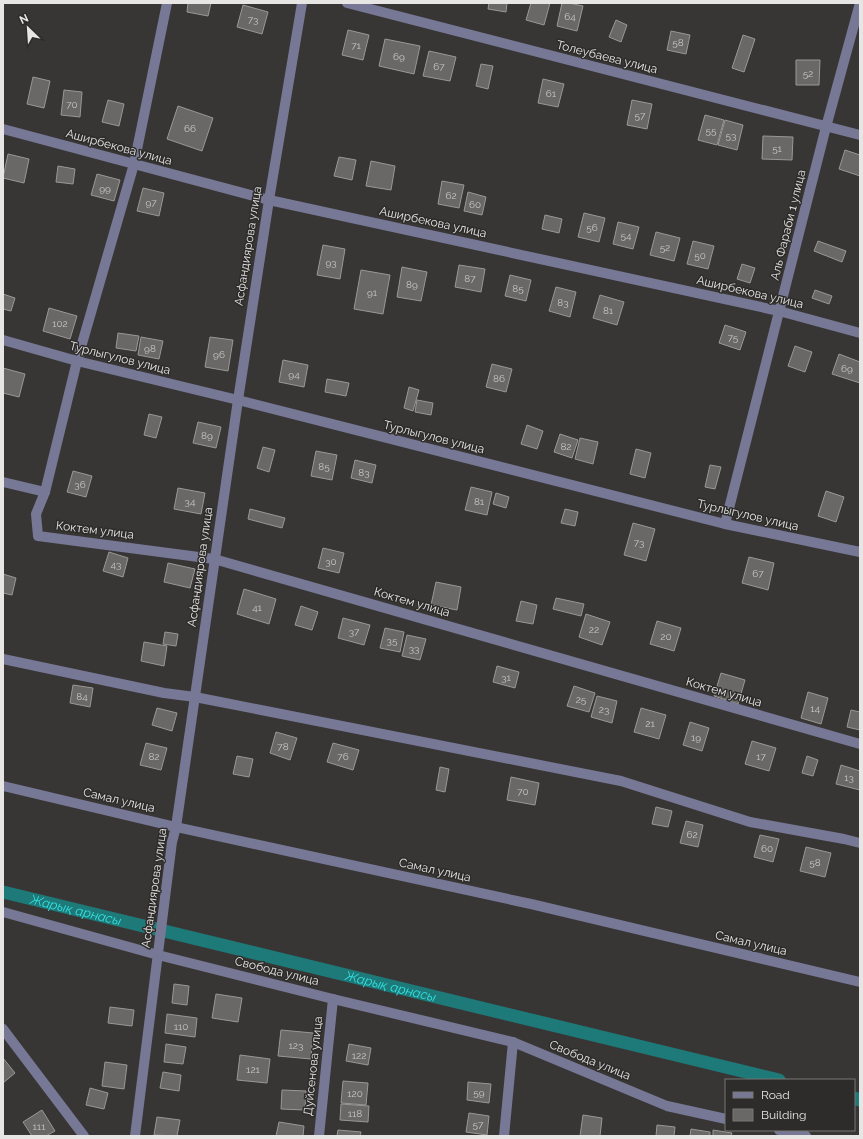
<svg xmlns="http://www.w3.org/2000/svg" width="863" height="1139" font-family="Raleway,sans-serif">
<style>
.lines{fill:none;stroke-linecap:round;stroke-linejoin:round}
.canal{stroke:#1e7979;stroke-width:13}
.building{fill:#6a6866;stroke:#9a9895}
.minor{stroke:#777896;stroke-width:10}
.labels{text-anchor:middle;stroke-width:3;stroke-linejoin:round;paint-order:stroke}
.number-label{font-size:10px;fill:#c8c6c5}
.street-label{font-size:12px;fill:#e7e6e5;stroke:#2d2c2a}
.water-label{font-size:13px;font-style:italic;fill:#35e0e0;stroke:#2d2c2a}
</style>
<rect width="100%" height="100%" fill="#383634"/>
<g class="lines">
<!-- canal -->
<g class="canal">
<path id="s1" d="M3,892L779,1080"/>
<polyline points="854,1098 860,1100"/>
</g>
</g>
<!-- building -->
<g class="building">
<polygon points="188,3 211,3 208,16 187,12"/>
<polygon points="489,3 507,3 506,12 488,9"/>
<polygon points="531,3 550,3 544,25 526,20"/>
<polygon points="562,3 569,3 583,6 577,31 557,26"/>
<polygon points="243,5 268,12 262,34 237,27"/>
<polygon points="616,20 627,25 621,42 609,37"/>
<polygon points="348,30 369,35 363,60 342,55"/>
<polygon points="671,31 690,35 686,54 667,50"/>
<polygon points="743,35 755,39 744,72 732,68"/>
<polygon points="385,39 420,46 414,74 379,66"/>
<polygon points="429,51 456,57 450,81 423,76"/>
<polygon points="796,60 820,60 819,85 796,85"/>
<polygon points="481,64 493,66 488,89 476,86"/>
<polygon points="33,77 50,81 44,108 27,104"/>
<polygon points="543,79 564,84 558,107 538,103"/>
<polygon points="64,90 82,92 80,117 61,115"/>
<polygon points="108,100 124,104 119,126 102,122"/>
<polygon points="632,100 652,104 647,129 627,125"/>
<polygon points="178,106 213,118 202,151 167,139"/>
<polygon points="705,115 724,120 717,145 698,140"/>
<polygon points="725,120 743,125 737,150 718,145"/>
<polygon points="763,136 793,137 792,160 762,159"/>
<polygon points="845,150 860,155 860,176 839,169"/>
<polygon points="8,154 29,159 24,183 3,178"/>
<polygon points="339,157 356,160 352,180 334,176"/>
<polygon points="371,161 395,166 391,190 366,186"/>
<polygon points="58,166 75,169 73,184 56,182"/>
<polygon points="97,174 120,180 114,201 91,195"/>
<polygon points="442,181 464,185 459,208 438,204"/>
<polygon points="143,188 164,193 159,216 137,211"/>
<polygon points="468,192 486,197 482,215 464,211"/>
<polygon points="584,213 605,218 599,242 578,237"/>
<polygon points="545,215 562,219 559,233 542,229"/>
<polygon points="618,222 639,227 633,249 613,244"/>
<polygon points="656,232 680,238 674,261 650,255"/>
<polygon points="693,241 714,246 708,269 687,264"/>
<polygon points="818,241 846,251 842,262 814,251"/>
<polygon points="323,245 345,249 340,279 317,275"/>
<polygon points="742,264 755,268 750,283 737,279"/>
<polygon points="459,265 485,269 481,292 455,287"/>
<polygon points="402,267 427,272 421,301 397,297"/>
<polygon points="361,270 390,275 383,314 354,309"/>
<polygon points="510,275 531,280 526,301 505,296"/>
<polygon points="556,287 576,292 570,317 549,311"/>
<polygon points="815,290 832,296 829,304 812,298"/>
<polygon points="3,294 15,298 11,311 3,309"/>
<polygon points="600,295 624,302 617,325 593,318"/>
<polygon points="49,308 77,316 70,339 43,331"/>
<polygon points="725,325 746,332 740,350 719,343"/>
<polygon points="118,333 139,336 136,351 116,348"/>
<polygon points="141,337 163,341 159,359 138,355"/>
<polygon points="210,337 233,340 228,371 205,367"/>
<polygon points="795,346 812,352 805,372 788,366"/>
<polygon points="839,354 860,362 860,383 832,374"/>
<polygon points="283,360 308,365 304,387 279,382"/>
<polygon points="492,364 512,369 506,392 486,387"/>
<polygon points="3,368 25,374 19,397 3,393"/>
<polygon points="327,379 349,383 346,396 325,392"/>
<polygon points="409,387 419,390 413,411 404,408"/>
<polygon points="417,400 433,403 431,415 415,412"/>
<polygon points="149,414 162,417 156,438 144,435"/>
<polygon points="198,422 221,427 216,448 193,443"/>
<polygon points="527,425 543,431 537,449 521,444"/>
<polygon points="560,434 578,440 572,458 554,452"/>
<polygon points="580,438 598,442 593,464 575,459"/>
<polygon points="263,447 275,450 269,472 257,468"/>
<polygon points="636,449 651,453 645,478 630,474"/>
<polygon points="316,451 337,455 332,480 311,476"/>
<polygon points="355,460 376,465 372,483 351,478"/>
<polygon points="710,465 721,467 715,489 705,487"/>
<polygon points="73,471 92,476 86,497 67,492"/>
<polygon points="471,487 492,492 487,515 465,510"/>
<polygon points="178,488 205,493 201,514 174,509"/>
<polygon points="826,491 844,497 836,522 818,516"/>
<polygon points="496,493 509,497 506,508 493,504"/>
<polygon points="250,509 285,518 282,528 248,519"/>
<polygon points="565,509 578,512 575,526 561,523"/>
<polygon points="633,523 655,529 646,561 624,555"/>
<polygon points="323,548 344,553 339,573 318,568"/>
<polygon points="109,552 128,558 123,577 103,571"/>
<polygon points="749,557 774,563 768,590 742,583"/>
<polygon points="168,563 195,569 190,588 164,582"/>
<polygon points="3,574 16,578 12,595 3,593"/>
<polygon points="436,582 461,587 457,610 431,605"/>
<polygon points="244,589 276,599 269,624 237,614"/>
<polygon points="556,598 584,604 581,616 553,609"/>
<polygon points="521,601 537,605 533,624 516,621"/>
<polygon points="301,606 318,612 312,630 295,625"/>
<polygon points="586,614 610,622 602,645 579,637"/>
<polygon points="343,618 370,625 364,645 338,638"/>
<polygon points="657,621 681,628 674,651 650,644"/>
<polygon points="385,628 404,632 400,652 380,648"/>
<polygon points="165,632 178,634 176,646 163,644"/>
<polygon points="407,635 426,639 420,660 402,656"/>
<polygon points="144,642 167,646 164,666 141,661"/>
<polygon points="497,666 519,672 515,688 493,682"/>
<polygon points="721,673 745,680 738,704 714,696"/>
<polygon points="73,685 93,688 90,707 70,703"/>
<polygon points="574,686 595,693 589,712 567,706"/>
<polygon points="808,692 828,698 821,724 801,718"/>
<polygon points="597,696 617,701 612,723 591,717"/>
<polygon points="157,708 177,713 172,731 152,725"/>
<polygon points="641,708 666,715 659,739 634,732"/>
<polygon points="851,710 860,712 860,730 847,727"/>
<polygon points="690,722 709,728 702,751 683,745"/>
<polygon points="276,732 297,738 290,760 270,753"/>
<polygon points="752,741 776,748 769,771 745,764"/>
<polygon points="146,743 167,748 161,770 140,765"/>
<polygon points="333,743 359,750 353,770 327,762"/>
<polygon points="237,756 253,759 249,777 233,774"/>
<polygon points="807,756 818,760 813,776 802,773"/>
<polygon points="841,765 860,771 860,790 836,784"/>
<polygon points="440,767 449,769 445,792 436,790"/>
<polygon points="511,777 539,783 535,805 507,800"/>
<polygon points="656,807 672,811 668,827 652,824"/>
<polygon points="686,821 703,825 698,847 680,843"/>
<polygon points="760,835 779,839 773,862 754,857"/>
<polygon points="806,847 831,853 825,877 800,871"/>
<polygon points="174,984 189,986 187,1005 172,1003"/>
<polygon points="216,994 242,998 238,1022 212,1018"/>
<polygon points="110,1007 134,1010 132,1026 108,1023"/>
<polygon points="167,1014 197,1018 195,1037 165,1033"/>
<polygon points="281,1030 313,1033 311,1059 278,1056"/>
<polygon points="166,1044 186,1047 183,1064 164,1062"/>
<polygon points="349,1044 371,1048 368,1065 346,1061"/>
<polygon points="240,1055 270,1059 267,1083 237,1080"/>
<polygon points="3,1058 15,1073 3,1083"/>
<polygon points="105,1062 127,1065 124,1089 102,1086"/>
<polygon points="163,1072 181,1075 179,1091 160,1088"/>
<polygon points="343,1081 368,1083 366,1105 341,1103"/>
<polygon points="468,1082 491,1084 489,1103 467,1100"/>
<polygon points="90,1088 108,1093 104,1109 86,1105"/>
<polygon points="282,1090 306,1091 305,1110 281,1109"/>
<polygon points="341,1104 369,1106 368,1122 340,1120"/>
<polygon points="42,1110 55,1131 46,1136 32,1136 23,1122"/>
<polygon points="469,1113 489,1116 487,1135 466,1132"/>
<polygon points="583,1115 602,1118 600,1136 580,1136"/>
<polygon points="157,1117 180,1120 177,1136 154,1135"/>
<polygon points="279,1122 304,1126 303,1136 276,1136"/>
<polygon points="657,1125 675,1127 674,1136 656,1136"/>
<polygon points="691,1129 710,1132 710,1136 690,1136"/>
<polygon points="338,1130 361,1132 360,1136 337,1136"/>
<polygon points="713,1130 732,1133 731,1136 713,1136"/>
</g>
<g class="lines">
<!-- minor -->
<g class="minor">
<polyline points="347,3 860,135"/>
<polyline points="3,129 269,200 779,311 860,333"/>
<polyline points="3,340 77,361 238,400 725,524 860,552"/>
<polyline points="3,482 45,492 36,514 38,536 214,559 860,744"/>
<polyline points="45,492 77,361 134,164 167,3"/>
<polyline points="725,524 826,127 860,3"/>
<polyline points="3,659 164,693 195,697 621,781 750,822 844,839 860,843"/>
<polyline points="3,786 176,827 531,904 860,982"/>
<polyline points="3,912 158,955 333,999 513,1042 667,1106 726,1119"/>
<polyline points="3,1029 84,1136"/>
<polyline points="779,1130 806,1136"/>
<polyline points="135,1136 172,842 176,827 238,400 269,200 302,3"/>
<polyline points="319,1136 333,999"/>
<polyline points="504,1136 513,1042"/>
</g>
</g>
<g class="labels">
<!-- number labels -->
<g class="number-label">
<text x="570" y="20">64</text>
<text x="253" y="23">73</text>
<text x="678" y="46">58</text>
<text x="356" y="49">71</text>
<text x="399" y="60">69</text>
<text x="439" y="70">67</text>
<text x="808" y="77">52</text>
<text x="551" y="97">61</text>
<text x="72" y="108">70</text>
<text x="640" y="119">57</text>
<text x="190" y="132">66</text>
<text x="711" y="134">55</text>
<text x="731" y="139">53</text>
<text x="777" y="152">51</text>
<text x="105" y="192">99</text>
<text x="451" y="199">62</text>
<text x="151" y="206">97</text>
<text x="475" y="208">60</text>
<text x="592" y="231">56</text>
<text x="626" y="239">54</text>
<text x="665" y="251">52</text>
<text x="700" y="259">50</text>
<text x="331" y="266">93</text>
<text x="470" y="282">87</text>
<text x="412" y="288">89</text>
<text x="518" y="292">85</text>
<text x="372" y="296">91</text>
<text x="563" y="306">83</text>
<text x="608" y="314">81</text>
<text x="60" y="327">102</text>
<text x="733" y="341">75</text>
<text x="150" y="352">98</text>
<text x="219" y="358">96</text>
<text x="847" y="372">69</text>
<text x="294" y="378">94</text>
<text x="499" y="382">86</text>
<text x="207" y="439">89</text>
<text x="566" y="450">82</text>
<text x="324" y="470">85</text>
<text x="364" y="476">83</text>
<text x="80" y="488">36</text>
<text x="190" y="505">34</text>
<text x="479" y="505">81</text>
<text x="639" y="546">73</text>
<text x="331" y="565">30</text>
<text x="116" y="568">43</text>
<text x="758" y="577">67</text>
<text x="257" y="611">41</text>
<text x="594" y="633">22</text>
<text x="354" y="635">37</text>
<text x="666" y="640">20</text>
<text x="392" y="644">35</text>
<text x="414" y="652">33</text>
<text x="506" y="681">31</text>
<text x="82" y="700">84</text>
<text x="581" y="703">25</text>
<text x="815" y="712">14</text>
<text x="604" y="713">23</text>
<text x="650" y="727">21</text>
<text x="696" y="741">19</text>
<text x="283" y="750">78</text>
<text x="154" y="760">82</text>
<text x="343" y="760">76</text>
<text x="761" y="760">17</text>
<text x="849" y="781">13</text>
<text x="523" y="795">70</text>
<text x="692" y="838">62</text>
<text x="767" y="852">60</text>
<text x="815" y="866">58</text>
<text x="181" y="1030">110</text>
<text x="296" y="1049">123</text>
<text x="359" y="1059">122</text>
<text x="253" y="1073">121</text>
<text x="479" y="1096">59</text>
<text x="355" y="1097">120</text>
<text x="355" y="1117">118</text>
<text x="478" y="1128">57</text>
<text x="39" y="1130">111</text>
</g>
<!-- street labels -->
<g class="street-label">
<text transform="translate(607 57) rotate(14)" y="4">Толеубаева улица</text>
<text transform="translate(119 147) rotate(15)" y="4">Аширбекова улица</text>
<text transform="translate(433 222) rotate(12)" y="4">Аширбекова улица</text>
<text transform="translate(788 225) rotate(-76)" y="4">Аль Фараби 1 улица</text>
<text transform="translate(248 246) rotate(-81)" y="4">Асфандиярова улица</text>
<text transform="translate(750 292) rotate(13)" y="4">Аширбекова улица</text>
<text transform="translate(120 358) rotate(14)" y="4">Турлыгулов улица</text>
<text transform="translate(434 437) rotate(14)" y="4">Турлыгулов улица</text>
<text transform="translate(748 515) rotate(13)" y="4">Турлыгулов улица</text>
<text transform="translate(95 530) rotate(7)" y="4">Коктем улица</text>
<text transform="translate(200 567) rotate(-82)" y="4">Асфандиярова улица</text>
<text transform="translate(412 602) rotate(16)" y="4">Коктем улица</text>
<text transform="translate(724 692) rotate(16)" y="4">Коктем улица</text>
<text transform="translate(119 800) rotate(13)" y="4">Самал улица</text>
<text transform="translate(435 870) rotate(12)" y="4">Самал улица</text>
<text transform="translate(154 888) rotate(-82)" y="4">Асфандиярова улица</text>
<text transform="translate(751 943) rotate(13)" y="4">Самал улица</text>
<text transform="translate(277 971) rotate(14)" y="4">Свобода улица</text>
<text transform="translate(590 1060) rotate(22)" y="4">Свобода улица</text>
<text transform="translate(313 1066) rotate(-84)" y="4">Дуйсенова улица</text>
</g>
<!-- water labels -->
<g class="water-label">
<text dy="5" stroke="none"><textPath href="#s1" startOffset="75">Жарық арнасы</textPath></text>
<text dy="5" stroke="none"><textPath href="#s1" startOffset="399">Жарық арнасы</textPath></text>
</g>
</g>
<!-- border -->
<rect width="863" height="1139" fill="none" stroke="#e7e6e5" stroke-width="8"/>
<!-- legend -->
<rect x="725" y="1079" width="130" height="52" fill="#2d2c2a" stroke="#777675"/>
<rect x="733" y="1092" width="20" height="6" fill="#777896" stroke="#777675"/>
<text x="761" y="1099" font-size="12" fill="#e7e6e5">Road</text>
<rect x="733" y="1109" width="20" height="12" fill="#6a6866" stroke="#777675"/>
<text x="761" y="1119" font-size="12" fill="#e7e6e5">Building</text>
<!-- north arrow -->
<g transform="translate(28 28) rotate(335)" stroke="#2d2c2a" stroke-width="3" paint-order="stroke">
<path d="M0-3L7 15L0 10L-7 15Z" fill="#e7e6e5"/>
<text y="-6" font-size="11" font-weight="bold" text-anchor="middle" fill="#e7e6e5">N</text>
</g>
</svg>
